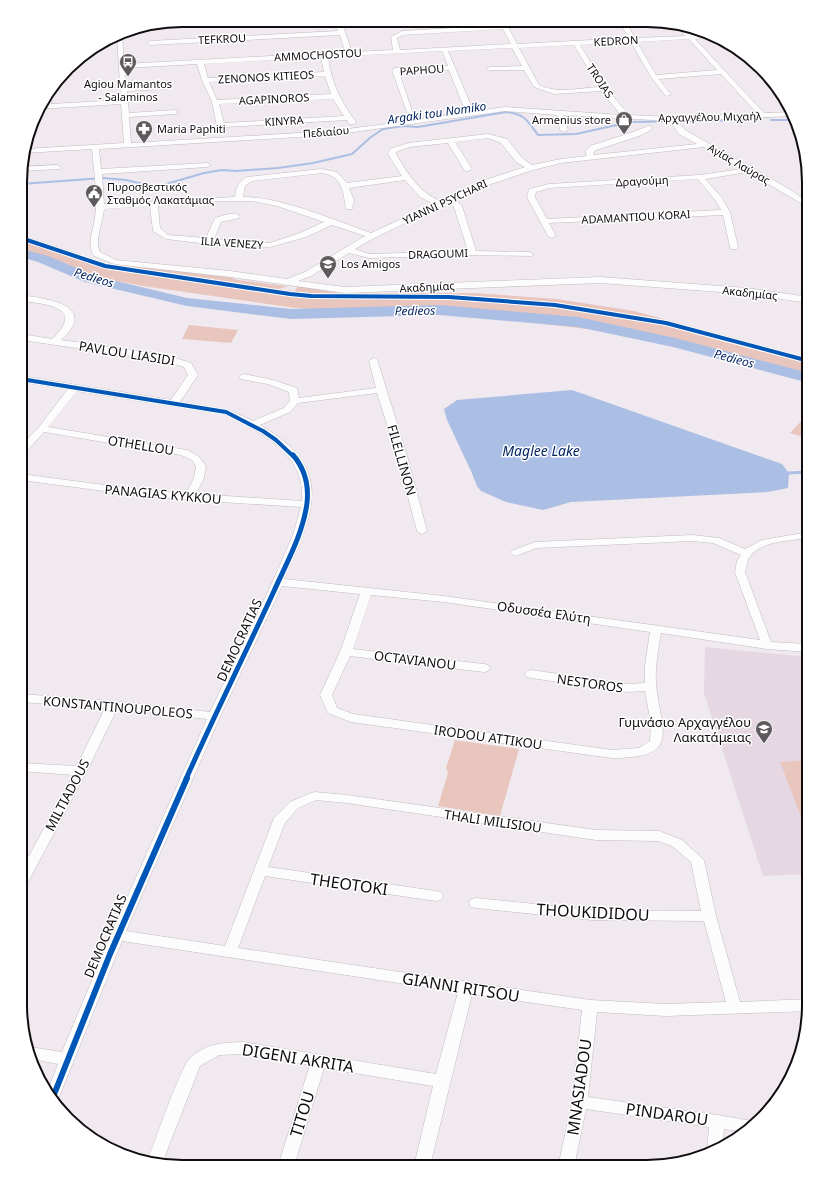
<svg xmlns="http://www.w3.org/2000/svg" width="829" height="1187" font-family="'Noto Sans',sans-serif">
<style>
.built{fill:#e5d8e3}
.green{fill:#e8c6be}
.water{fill:#abbee4}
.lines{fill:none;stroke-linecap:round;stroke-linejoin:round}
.stream-far1{stroke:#abbee4;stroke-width:2}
.stream{stroke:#abbee4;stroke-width:3}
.river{fill:#abbee4;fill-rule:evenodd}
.minor-casing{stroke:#c1bbc0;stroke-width:1}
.minor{fill:#fdfcfd;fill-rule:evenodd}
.cycleway-far2-casing{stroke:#fff;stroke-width:6}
.cycleway-far1-casing{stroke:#fff;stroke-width:8}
.cycleway-casing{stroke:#fff;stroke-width:9}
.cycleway-far2{stroke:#0057b8;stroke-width:4}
.cycleway-far1{stroke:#0057b8;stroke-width:5}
.cycleway{stroke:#0057b8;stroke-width:6}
.labels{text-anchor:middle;stroke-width:3;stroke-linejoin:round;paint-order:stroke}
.far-street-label{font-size:11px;fill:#0f0b0f;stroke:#fff}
.far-poi-label{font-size:11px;fill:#0f0b0f;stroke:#fff;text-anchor:start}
.far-water-label{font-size:12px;font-style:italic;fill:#052561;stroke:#fff}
.street-label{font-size:13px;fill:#0f0b0f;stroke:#fff}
.poi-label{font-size:13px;fill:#0f0b0f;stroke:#fff;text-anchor:end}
.water-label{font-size:14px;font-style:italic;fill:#052561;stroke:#fff}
.near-street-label{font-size:16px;fill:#0f0b0f;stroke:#fff}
.rim{fill:none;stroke:#0f0b0f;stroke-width:2}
</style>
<rect width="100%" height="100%" fill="#f0e9ef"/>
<!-- built -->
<polygon class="built" points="705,647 809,657 809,874 763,876 704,693"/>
<!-- green -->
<g class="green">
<polygon points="21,235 70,251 101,263 225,276 238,280 286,286 287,288 284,287 279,289 295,291 298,286 339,293 475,293 557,299 634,311 809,358 809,376 673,341 605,331 420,310 316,310 295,308 143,286 94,277 44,260 21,256"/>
<polygon points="189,325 238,330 231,343 182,339"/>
<polygon points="809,413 809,439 790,433"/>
<polygon points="455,740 519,749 500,816 438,806 448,773 446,768"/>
<polygon points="809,760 809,837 780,762"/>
</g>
<!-- water -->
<polygon class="water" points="572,390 782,464 789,473 788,488 768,492 571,502 543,510 506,502 481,491 477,486 471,471 447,420 444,409 457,400"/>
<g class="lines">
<!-- stream-far1 -->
<g class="stream-far1">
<polyline points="771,120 795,120"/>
<path d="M21,184L103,178L126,180L147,185H163L204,173L222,170L236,171L278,168L313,163L352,154L371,137L383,129L403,126L418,127L506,112C525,114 527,120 538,135L576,134L630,122L759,120"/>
</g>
<!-- stream -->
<polyline class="stream" points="789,473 809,472"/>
<!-- river -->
<polygon class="river" points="21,249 48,256 95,276 187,298 291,309 439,305 578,317 675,338 809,373 809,383 673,347 578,327 439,315 291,319 187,306 85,282 38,262 21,257"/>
<defs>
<g id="minor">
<polygon points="204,20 239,20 236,22 201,23 201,21"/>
<path d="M335,20H341L352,52L393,50L391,37L402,31L501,25L499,21H505L517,44L629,38L619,21H625L635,38L685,36L675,23L683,25L692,35L712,34L718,37L695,39L764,113L793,112L794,116L677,121L685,130L789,189L809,203V208L748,172L705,179L722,198L730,212L738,247L737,249H731L730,247L723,215L549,223L556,236L552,238L548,236L527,197L529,189L549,184L700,175L741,169L704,147L561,163L533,170L491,184L455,200L462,206L476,251L529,252L533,254L532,256L473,255L369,258L349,253L311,276L298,281L345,287L600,277L747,288L809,297V303L747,294L600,283L345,293L230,277L114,264L94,256C87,244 92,235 94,223C99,199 94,173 92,149L24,153L25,149L124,143L121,104L39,109L40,105H43L44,99L49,92L50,94L51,104L121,100L117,36L122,33L124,64L345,52L340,35L150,45L147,43L150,41L338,31ZM503,29L511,44L400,50L397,38L403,35ZM689,39L717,70L656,75L637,42ZM631,42L651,77L666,96L671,95L659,79L721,74L757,113L672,117L629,115L606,88L580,45ZM574,45L599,87C579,88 557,94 539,85L519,48ZM512,48L522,66L490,67L487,69L488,70H524L534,87L554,94L601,91L621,115L505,107L415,120L399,72L449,70L464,108L468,110L472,108L448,51ZM442,51L448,66L395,68L392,70L410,121L332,131L131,143L129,117L175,114L179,112L175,110L129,113L127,91L166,89L169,87L166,85L126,87L125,68L197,64L202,80L212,102L218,131L222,133L226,131L225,127L347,120L349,124H355L356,122C341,102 331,82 328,57ZM321,57L324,72L208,78L204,64ZM325,76L331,94L217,100L209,82ZM333,99L344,116L224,123L219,104ZM505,111L557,115L560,130L564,132L568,130L564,115L670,121L679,134L697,144L594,155L593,152L596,150L639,136L651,130V126H648L633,132L590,146L585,151L587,156L561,159L532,165L522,158L507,139L488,134L408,143L390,149L388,154L402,176L347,183L337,172L321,169L247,177C239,181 236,187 235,197L104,204L102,174L207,167L211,165L207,163L101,169L99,149L332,135ZM488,138L501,143L516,162L525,167L485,180L440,201C418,191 408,174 396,154V152L409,147L448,143L465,171H468L472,169L455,142ZM323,173C344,177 343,193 346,209H352L354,200L349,188L405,180L420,197L434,204L371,233C333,220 282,197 243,197L245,186L252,181ZM698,179L716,201L721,210L547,219L535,197L536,192L549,188ZM221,201H252L277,206L324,222L300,233L270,243L214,239L221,222L239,218L240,216C233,211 223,216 215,218L206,238L168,235L160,228L158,206ZM448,203L454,207L468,251L369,254L355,249L374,238ZM150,206L153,231L166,239L208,244L270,247L306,237L332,225L365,236L305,272L287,279L230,271L116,260L100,252C94,240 103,223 104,209Z"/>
<polygon points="558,21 616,21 613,23 572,25"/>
<polygon points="57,165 61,167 60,169 21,171 21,167"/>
<path d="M21,295C48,299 99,305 61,340L162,354L191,363L198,375L180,402L229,410L253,421L284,408L290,401L289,392L268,384L241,379L239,377L241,375L244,374L273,380L297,388L299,398L376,388L369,361L374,358L377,359L408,459L427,531L422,534L417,531L398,459L377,393L298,403L290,412L260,425C337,469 313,513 284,579L444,596L760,640L735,572L737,561L741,555L713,543L692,541L537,548L515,556L510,553L511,551L535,542L692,535L719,538L745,549L762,540L809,532V538C790,541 758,540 748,560C747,563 746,568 745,572L771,642L809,644V652L767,649L661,633C658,650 655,666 656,683C660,731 683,758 612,758L351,722L328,713L320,695L340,652L360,594L282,586L219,719L126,931L225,946L274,818L290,802L311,793L315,792L347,795L596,830L659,831L682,840L704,860L716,916L740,1002L809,999V1011L666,1016L597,1012L588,1097L717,1115L758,1122L746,1132L724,1129L722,1148L707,1153L709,1127L586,1109L574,1167H558L572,1102L582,1010L472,994L430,1166H414L433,1086L324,1068L294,1166H278L310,1065L243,1054L219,1055L200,1066L161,1166L147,1162C154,1145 181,1065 191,1057C208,1043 222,1043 243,1042L436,1074L458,992L122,941L57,1102L48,1090L58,1064L33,1059L30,1047L62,1052L110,937L109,935L112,931L207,719L117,709L87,771L27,884L25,887L20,889V871L24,864H20V854L29,856L73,775L20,771V763L77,766L105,708L21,702V694L113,701L210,712L272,583L293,535L301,507L189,500L127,494L21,480V474L127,488L186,494L194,478L196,466L192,460L181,455L44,432L24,454L21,455V446L39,427L68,389L21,382V376L171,400L188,375L184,367L161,360L21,340V334L52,339C86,307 47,304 21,301ZM77,391L224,414C260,431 306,454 302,501L196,494L204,478L206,466L198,456L187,450L48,427ZM371,595L444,602L650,632L645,666V683L627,684L531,670L527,671L525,674L527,677L531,678L627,692L645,691L651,724L650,741L639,748L612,750L353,714L337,708L332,695L350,656L484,672L488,671L490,668L488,665L484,664L353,649ZM316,800L347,803L596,840L658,841L672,846L691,862L701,911L592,910L476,898L471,899L469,903L471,907L476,908L592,920L704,921L726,1002L666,1004L590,1000L238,948L265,876L436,901L441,900L443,896L441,892L436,891L268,867L285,823L298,808Z"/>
</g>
</defs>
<!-- minor casing -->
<use href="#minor" class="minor-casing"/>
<!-- minor -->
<use href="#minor" class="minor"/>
<defs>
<g id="cycleway-far2">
<polyline points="21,238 105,266 290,294 311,296 449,297 555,305 666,323 809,361"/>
<polyline points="21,379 226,412 263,431 276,440 293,456"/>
</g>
<path id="cycleway-far1" d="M186,779C214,716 245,654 274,591C286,564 303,534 307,503C309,485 305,469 293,455"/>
<polyline id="cycleway" points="53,1097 110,954 187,778"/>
</defs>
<!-- cycleway-far2 casing -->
<use href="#cycleway-far2" class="cycleway-far2-casing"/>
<!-- cycleway-far1 casing -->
<use href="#cycleway-far1" class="cycleway-far1-casing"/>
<!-- cycleway casing -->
<use href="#cycleway" class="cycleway-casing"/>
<!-- cycleway-far2 -->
<use href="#cycleway-far2" class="cycleway-far2"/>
<!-- cycleway-far1 -->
<use href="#cycleway-far1" class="cycleway-far1"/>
<!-- cycleway -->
<use href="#cycleway" class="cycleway"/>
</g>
<!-- icons -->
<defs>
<symbol id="bus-pin" viewBox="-11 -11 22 30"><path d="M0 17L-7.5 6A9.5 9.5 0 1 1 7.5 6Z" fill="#5e595d" stroke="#fff"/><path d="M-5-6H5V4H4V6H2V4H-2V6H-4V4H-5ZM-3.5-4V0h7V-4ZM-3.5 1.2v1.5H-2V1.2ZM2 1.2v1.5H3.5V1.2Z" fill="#fff"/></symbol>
<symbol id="shop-pin" viewBox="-11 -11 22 30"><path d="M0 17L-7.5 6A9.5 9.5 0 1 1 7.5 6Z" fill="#5e595d" stroke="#fff"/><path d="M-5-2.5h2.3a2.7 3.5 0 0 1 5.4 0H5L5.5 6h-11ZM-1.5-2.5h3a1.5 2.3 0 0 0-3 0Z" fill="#fff"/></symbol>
<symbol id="pharmacy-pin" viewBox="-11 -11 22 30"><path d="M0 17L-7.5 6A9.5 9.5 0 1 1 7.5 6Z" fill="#5e595d" stroke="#fff"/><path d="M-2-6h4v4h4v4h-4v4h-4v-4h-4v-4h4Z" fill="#fff"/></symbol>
<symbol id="civic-pin" viewBox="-11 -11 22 30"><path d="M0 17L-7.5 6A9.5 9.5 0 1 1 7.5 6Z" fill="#5e595d" stroke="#fff"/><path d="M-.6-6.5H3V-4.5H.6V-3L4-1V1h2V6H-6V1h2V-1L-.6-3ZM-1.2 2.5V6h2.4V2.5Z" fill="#fff"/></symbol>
<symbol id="school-pin" viewBox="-11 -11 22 30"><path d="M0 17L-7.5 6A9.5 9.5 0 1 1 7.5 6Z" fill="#5e595d" stroke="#fff"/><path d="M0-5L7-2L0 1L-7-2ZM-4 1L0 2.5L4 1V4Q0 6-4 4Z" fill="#fff"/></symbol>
</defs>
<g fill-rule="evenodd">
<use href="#bus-pin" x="118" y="52" width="20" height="27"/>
<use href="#shop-pin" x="614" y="110" width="20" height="27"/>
<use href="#pharmacy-pin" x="134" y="119" width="20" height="27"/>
<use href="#civic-pin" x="84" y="183" width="20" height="27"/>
<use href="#school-pin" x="318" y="254" width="20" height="27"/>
<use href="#school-pin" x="754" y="719" width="20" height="27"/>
</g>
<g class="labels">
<!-- far-street labels -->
<g class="far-street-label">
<text transform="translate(222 39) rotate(-3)" y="4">TEFKROU</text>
<text transform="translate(616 41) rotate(-3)" y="4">KEDRON</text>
<text transform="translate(318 55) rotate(-3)" y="4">AMMOCHOSTOU</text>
<text transform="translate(422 70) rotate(-4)" y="4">PAPHOU</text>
<text transform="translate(266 77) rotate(-3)" y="4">ZENONOS KITIEOS</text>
<text transform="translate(600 81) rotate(56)" y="4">TROIAS</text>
<text transform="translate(274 99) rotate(-3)" y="4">AGAPINOROS</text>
<text transform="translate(710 117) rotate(-1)" y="4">Αρχαγγέλου Μιχαήλ</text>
<text transform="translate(284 121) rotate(-3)" y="4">KINYRA</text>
<text transform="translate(326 132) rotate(-5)" y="4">Πεδιαίου</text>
<text transform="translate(739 164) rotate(30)" y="4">Αγίας Λαύρας</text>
<text transform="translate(642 181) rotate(-3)" y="4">Δραγούμη</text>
<text transform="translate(445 202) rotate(-25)" y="4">YIANNI PSYCHARI</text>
<text transform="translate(636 217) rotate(-3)" y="4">ADAMANTIOU KORAI</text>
<text transform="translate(232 243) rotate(4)" y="4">ILIA VENEZY</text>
<text transform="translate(438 254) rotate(-2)" y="4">DRAGOUMI</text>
<text transform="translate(427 287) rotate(-3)" y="4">Ακαδημίας</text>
<text transform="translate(750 293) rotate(6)" y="4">Ακαδημίας</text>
</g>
<!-- far-poi labels -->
<g class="far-poi-label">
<text x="128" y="88" text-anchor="middle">Agiou Mamantos<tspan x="128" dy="13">- Salaminos</tspan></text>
<text x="611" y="124" text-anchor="end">Armenius store</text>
<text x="157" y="133">Maria Paphiti</text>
<text x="107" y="191">Πυροσβεστικός<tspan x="107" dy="13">Σταθμός Λακατάμιας</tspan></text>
<text x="341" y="268">Los Amigos</text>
</g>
<!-- far-water labels -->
<g class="far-water-label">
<text transform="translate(437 113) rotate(-8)" y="4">Argaki tou Nomiko</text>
<text transform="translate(94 278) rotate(17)" y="4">Pedieos</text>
<text transform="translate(415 311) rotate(-1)" y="4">Pedieos</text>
<text transform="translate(734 359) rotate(15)" y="4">Pedieos</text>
</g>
<!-- street labels -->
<g class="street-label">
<text transform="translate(127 353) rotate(9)" y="5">PAVLOU LIASIDI</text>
<text transform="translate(141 445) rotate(9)" y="5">OTHELLOU</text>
<text transform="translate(402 460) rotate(74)" y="5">FILELLINON</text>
<text transform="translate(163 494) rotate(5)" y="5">PANAGIAS KYKKOU</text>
<text transform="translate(544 612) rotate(8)" y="5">Οδυσσέα Ελύτη</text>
<text transform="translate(239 640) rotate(-65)" y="5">DEMOCRATIAS</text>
<text transform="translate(415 660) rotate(7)" y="5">OCTAVIANOU</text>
<text transform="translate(590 683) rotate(8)" y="5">NESTOROS</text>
<text transform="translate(118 707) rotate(5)" y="5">KONSTANTINOUPOLEOS</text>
<text transform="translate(488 737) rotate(8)" y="5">IRODOU ATTIKOU</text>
<text transform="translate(67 795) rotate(-62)" y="5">MILTIADOUS</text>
<text transform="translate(493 821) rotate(8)" y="5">THALI MILISIOU</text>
<text transform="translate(105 936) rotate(-67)" y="5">DEMOCRATIAS</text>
</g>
<!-- poi labels -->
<g class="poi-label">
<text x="751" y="727">Γυμνάσιο Αρχαγγέλου<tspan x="751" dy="15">Λακατάμειας</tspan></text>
</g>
<!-- water labels -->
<g class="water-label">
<text x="541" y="456">Maglee Lake</text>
</g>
<!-- near-street labels -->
<g class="near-street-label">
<text transform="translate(349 884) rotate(8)" y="6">THEOTOKI</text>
<text transform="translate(593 912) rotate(3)" y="6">THOUKIDIDOU</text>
<text transform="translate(461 987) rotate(9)" y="6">GIANNI RITSOU</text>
<text transform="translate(298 1058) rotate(9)" y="6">DIGENI AKRITA</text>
<text transform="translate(579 1087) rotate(-82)" y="6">MNASIADOU</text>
<text transform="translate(302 1114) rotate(-73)" y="6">TITOU</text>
<text transform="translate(667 1114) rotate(8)" y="6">PINDAROU</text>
</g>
</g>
<!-- crop -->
<path d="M0 0H829V1187H0ZM182 27H647A155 155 0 0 1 802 182V1005A155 155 0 0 1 647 1160H182A155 155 0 0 1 27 1005V182A155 155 0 0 1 182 27Z" fill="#fff" fill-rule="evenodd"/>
<path class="rim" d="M182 27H647A155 155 0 0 1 802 182V1005A155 155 0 0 1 647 1160H182A155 155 0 0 1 27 1005V182A155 155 0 0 1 182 27Z"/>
</svg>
